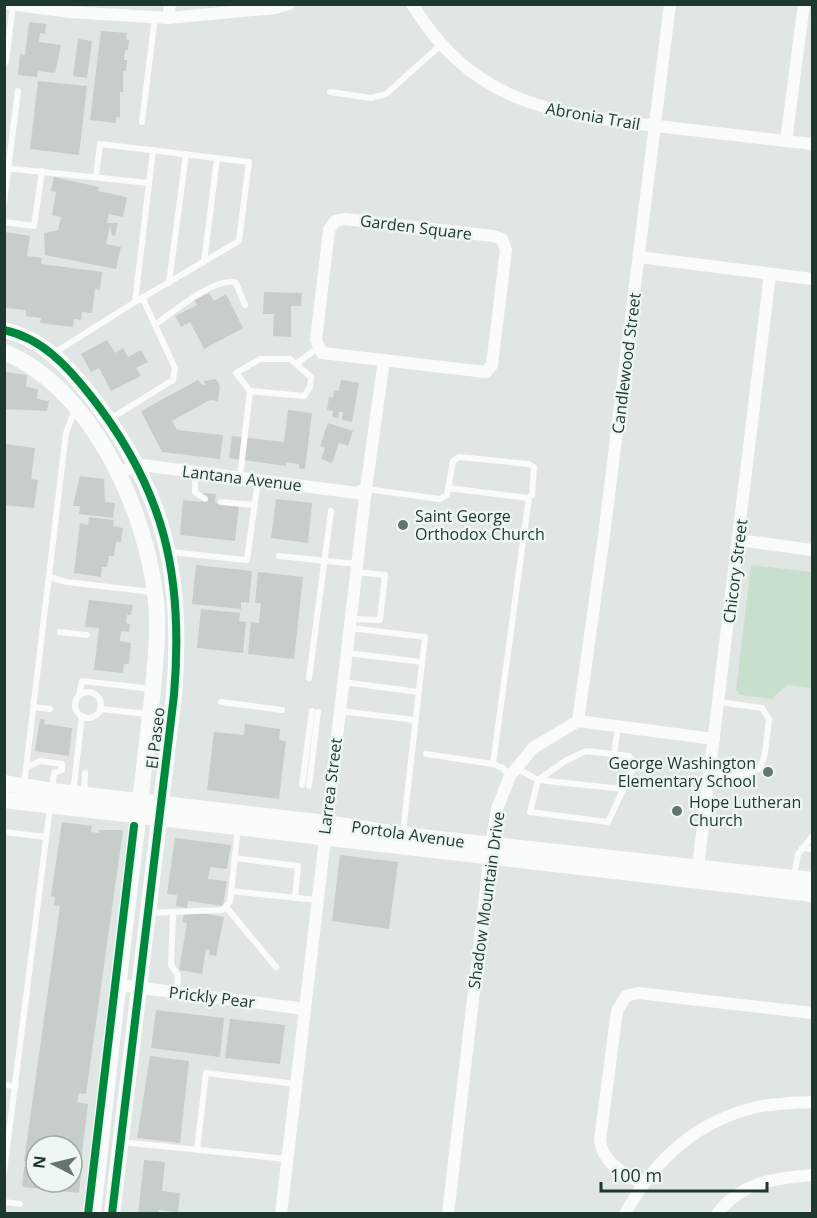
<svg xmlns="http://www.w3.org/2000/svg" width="817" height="1218" font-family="'Open Sans',sans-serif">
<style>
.green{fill:#c9dfce}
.building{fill:#c7cdca}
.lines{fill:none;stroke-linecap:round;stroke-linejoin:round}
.service{stroke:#fafbfb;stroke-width:6}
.minor{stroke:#fafbfb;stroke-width:12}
.tertiary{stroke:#fafbfb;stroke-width:16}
.cycleway-casing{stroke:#edf6f1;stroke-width:11}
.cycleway{stroke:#00873e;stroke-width:8}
.poi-dot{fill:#63756d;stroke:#edf6f1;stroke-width:2}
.labels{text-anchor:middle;stroke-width:5;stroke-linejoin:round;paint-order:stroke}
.street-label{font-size:16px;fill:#1f382e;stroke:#edf6f1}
.poi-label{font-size:16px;fill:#1f382e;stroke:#edf6f1;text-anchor:start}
</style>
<rect width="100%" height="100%" fill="#e0e6e3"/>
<!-- green -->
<polygon class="green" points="751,565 812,572 812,688 787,685 772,699 740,695 736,690"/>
<!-- building -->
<g class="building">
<polygon points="29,22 46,24 45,34 40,33 39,42 61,45 55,73 38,71 37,77 18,75 20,54 25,55"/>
<polygon points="101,31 127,33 126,39 129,40 128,50 125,50 124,60 127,60 126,71 123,71 123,92 120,92 120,118 116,117 116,123 90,120"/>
<polygon points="78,39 92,41 87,78 73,76"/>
<polygon points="38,81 87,86 79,155 30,149"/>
<polygon points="54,177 99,187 98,191 127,197 123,217 109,214 107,223 118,223 115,235 112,236 110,225 106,244 121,247 116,269 45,255 44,233 58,230 61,217 52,215 56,192 51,191"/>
<polygon points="4,232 30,236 27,256 42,258 41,264 102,272 100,290 95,289 92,313 82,312 81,320 74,319 73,327 40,323 41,318 26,316 26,310 4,308"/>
<polygon points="264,292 302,293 301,306 291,306 291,337 273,336 274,314 263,314"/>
<polygon points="209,293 214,301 226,294 243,328 204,349 190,322 181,327 175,316 197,305 194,300"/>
<polygon points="107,340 115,353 123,348 128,357 141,350 148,362 136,368 141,376 111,391 99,368 91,372 81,354"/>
<polygon points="4,372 27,375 26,387 38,389 37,399 49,401 47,411 4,409"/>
<polygon points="216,379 220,386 218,401 210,400 172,421 177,430 223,435 220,459 162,452 141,411 198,380 201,384 206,385 204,381"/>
<polygon points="341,380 359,383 352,422 342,420 343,412 339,412 338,418 332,417 333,411 327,410 329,397 333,398 334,390 339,391"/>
<polygon points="288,410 312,413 305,469 299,468 299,464 286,462 286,466 229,458 232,436 284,442"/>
<polygon points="328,423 353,431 348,446 339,443 332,463 321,459 325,448 320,446"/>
<polygon points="4,444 35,448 31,479 38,480 34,508 4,505"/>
<polygon points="80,476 104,479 105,502 115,503 113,518 79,514 80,506 73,506"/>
<polygon points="202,493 216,494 215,503 239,506 235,541 180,535 183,500 201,502"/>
<polygon points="276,499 312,503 308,543 271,538"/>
<polygon points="89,517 114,520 113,526 123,528 121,542 116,542 114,556 109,556 107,567 102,567 101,577 74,573 80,523 88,525"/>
<polygon points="196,565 252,571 249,603 241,602 241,609 192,604"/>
<polygon points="258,572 303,577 294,659 248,654 251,622 259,623 261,603 255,603"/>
<polygon points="89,600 133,605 131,615 127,615 126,623 130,624 129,632 121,631 120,641 131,643 129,664 124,664 123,673 94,670 99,628 85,627"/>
<polygon points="201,609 240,613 239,621 246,622 243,653 197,648"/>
<polygon points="40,719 45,720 44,724 72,728 69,756 35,751"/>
<polygon points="245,724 280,729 279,740 286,741 279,799 207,790 214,732 244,735"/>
<polygon points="62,822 92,826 91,832 99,833 99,830 123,830 86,1094 79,1093 77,1102 88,1104 80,1169 72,1168 72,1146 36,1146 36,1163 24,1161 60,906 54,905 55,897 51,896"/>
<polygon points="175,838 231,845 227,869 210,867 208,879 227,881 223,906 188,901 187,908 176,906 177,895 167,894"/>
<polygon points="340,855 398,862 389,929 332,921"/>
<polygon points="185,910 224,917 216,956 209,955 210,950 206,949 202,974 179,970 187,923 182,922"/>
<polygon points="156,1010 224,1018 220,1057 151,1048"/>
<polygon points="230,1019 285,1025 280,1064 225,1058"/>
<polygon points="150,1056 189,1061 180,1143 137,1138"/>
<polygon points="144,1160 165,1162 162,1191 180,1193 178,1212 159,1210 158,1214 138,1214"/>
<polygon points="24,1167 36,1169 36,1182 72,1182 72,1172 81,1173 79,1193 22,1187"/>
</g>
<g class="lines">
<!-- service -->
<g class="service">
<polyline points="6,62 13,4"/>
<polyline points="330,92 371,98 386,94 442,44"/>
<polyline points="142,122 155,17"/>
<polyline points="4,168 149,183"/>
<polyline points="96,177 100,144 249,162 239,241 135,302"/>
<polyline points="4,202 18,91"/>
<polyline points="4,222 34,226 42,171"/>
<polyline points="204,262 217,158"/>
<polyline points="169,283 186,154"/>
<path d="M155,325C171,313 218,275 236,283L245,305"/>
<polyline points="54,353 135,302 153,150"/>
<polyline points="297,363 318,348"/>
<polyline points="110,419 173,380 175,368 142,297"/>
<polyline points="195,472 195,492 205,499"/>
<polyline points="240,477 250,391 236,373 260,359 290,359 311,377 310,387 304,396 250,391"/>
<polyline points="366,489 440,499 447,495 453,461 459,457 529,464 534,467 532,495 528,498 448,488"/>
<polyline points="221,502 255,505"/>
<polyline points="169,552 247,560 258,480"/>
<polyline points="279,556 357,564"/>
<polyline points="49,577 66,582 152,592"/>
<polyline points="351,619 380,620 385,575 356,572"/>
<polyline points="350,628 425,637 403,832"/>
<polyline points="60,632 87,635"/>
<polyline points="346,653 422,662"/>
<polyline points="309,678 331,511"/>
<polyline points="343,682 418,692"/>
<circle cx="88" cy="705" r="13"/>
<polyline points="79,696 82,681 152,689"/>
<polyline points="221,702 282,710"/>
<polyline points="34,707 50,709"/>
<polyline points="100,709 148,714"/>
<polyline points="340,711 415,720"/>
<polygon points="586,751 629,756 635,764 608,822 530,812 538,780 565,761"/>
<polyline points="426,754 493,764 503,768 510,776"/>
<polyline points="614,754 618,726"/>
<polyline points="493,764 529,497"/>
<polyline points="27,767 40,761 62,764 62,770 54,773 52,791"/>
<polyline points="516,768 538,780 623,789"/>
<path d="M710,773C767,779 763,772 769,719L762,708L718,702"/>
<polyline points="24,785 66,433 75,409"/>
<polyline points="302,785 312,711"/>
<polyline points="309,786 318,712"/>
<polyline points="73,793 82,716"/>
<polyline points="84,794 85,773"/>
<polyline points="4,832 46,837"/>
<polyline points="802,848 812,849"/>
<polyline points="235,858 298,866 295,898"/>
<polyline points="794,876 798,854 812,837"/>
<polyline points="231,891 317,900"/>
<polyline points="226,907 276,967"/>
<polyline points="148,913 222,910 230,902 238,827"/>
<polyline points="173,914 171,965 178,975 177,993"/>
<polyline points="4,1085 16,1086"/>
<polyline points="121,1142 287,1159"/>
<polyline points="197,1150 206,1073 296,1084"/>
<polyline points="4,1172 50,807"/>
<polyline points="4,1202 20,1204"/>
</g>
<!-- minor -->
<g class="minor">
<polyline points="9,4 70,12 168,18 275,8 289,4"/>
<path d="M412,4C469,97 540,112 640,124C697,131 755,137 812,144"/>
<polyline points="168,18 170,4"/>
<polyline points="786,141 804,4"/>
<polygon points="345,219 493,236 502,239 506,250 492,365 486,372 322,353 316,340 329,230 335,221"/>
<polyline points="639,257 812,279"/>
<polyline points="118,472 142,465 357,493 366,489"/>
<polyline points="739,540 812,550"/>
<polyline points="578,721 603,543 670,4"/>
<polyline points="698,867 770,274"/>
<polyline points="119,985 305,1009"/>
<path d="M641,1183C622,1171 603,1164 600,1140L617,1011L626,996L638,993L812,1013"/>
<polyline points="281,1214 366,489 384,360"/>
<polyline points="448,1214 491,845 497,809 510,776 533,748 578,721 714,739"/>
<path d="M625,1214C654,1160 696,1121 757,1107C775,1103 794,1103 812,1102"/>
<path d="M717,1214C741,1182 775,1178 812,1175"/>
</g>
<!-- tertiary -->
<g class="tertiary">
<path d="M4,330C42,338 68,367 90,395C165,490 184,576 174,695L112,1214"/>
<path d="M4,352C90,387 144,506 155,593C160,628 155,664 152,699C147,742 142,785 137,828C121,956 107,1085 93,1214"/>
<polyline points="4,783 52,791 326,823 403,835 812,880"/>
<polyline points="4,800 812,894"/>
</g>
<defs>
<g id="cycleway">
<path d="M4,330C42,338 68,367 90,395C165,490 184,576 174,695L112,1214"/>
<polyline points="88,1214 134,826"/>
</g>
</defs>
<!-- cycleway casing -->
<use href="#cycleway" class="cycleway-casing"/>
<!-- cycleway -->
<use href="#cycleway" class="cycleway"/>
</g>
<!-- markers -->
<g class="poi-dot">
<circle cx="403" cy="525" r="6"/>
<circle cx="768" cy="772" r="6"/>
<circle cx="677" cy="811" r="6"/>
</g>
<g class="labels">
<!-- street labels -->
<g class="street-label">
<text transform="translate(593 116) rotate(10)" y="6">Abronia Trail</text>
<text transform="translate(416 227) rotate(7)" y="6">Garden Square</text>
<text transform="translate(626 363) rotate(-83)" y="6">Candlewood Street</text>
<text transform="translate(242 478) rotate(7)" y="6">Lantana Avenue</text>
<text transform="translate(735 571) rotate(-83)" y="6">Chicory Street</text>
<text transform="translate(155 738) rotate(-83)" y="6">El Paseo</text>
<text transform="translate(330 786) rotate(-83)" y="6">Larrea Street</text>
<text transform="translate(408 834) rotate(8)" y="6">Portola Avenue</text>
<text transform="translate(486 900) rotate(-82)" y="6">Shadow Mountain Drive</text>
<text transform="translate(212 997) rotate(7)" y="6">Prickly Pear</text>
</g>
<!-- poi labels -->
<g class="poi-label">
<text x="415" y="522">Saint George<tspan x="415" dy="18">Orthodox Church</tspan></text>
<text x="756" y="769" text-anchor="end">George Washington<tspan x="756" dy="18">Elementary School</tspan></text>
<text x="689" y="808">Hope Lutheran<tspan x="689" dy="18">Church</tspan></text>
</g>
</g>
<!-- border -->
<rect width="817" height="1218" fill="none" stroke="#1f382e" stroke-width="12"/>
<!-- north arrow -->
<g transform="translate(54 1164) rotate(277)"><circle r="28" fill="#edf6f1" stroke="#9baaa3" stroke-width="1.5"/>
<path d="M0-4.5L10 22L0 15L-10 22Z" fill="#63756d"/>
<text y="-9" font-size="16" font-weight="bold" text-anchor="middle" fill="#1f382e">N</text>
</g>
<!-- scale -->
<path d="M601 1182v9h166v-9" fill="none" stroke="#1f382e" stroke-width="3"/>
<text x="610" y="1182" font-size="18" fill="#1f382e" stroke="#edf6f1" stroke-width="4.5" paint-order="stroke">100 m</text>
</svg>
